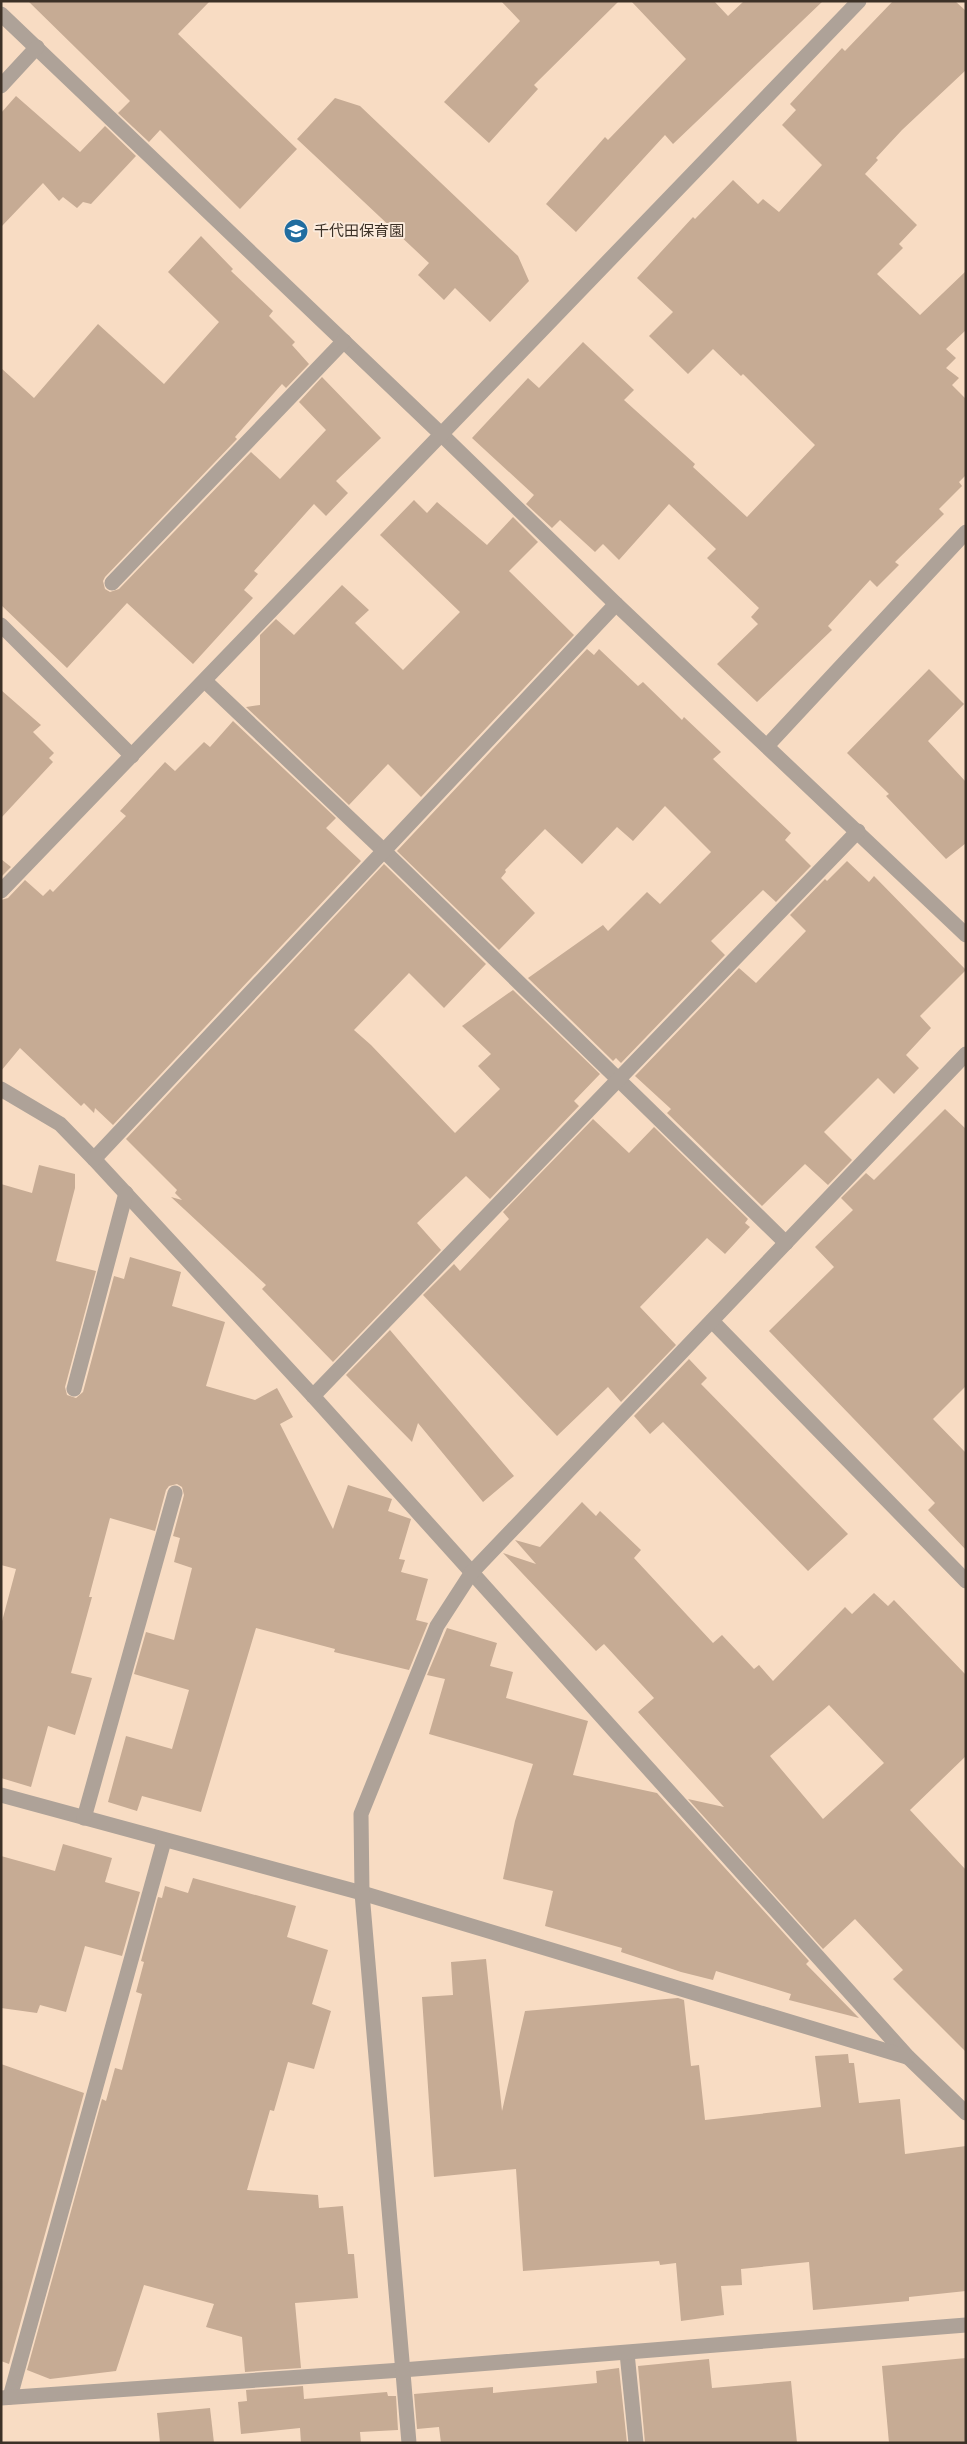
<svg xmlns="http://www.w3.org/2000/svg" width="967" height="2444" font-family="'DM Sans','Noto Sans JP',sans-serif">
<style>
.building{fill:#c6ab94;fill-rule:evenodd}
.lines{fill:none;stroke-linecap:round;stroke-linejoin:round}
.minor{stroke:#aea298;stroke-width:15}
.labels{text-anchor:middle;stroke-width:4;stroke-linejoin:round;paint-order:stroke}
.poi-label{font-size:15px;fill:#3c3127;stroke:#fcebdc;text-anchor:start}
</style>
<rect width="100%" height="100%" fill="#f8dcc3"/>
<!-- building -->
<g class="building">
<polygon points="28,1 210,1 178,34 297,149 240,209 160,130 149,142 118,113 130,101"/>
<polygon points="501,1 619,1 534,85 538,89 489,143 444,102 520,21"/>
<polygon points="631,1 714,1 728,16 744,1 823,1 673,144 665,135 576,232 546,204 605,137 608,140 686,59"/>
<polygon points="893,1 955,1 966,11 966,70 902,130 876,158 878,160 865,174 917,225 899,244 903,248 877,274 920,315 966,271 966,330 946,349 956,358 946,368 959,378 952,385 966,399 966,475 959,482 962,486 939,509 944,514 895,562 899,565 877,587 870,580 828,626 832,630 757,702 717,664 758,624 751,617 759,608 707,558 716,549 669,504 619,560 603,544 595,552 560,520 552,528 526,504 534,495 472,438 528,378 539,388 583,342 634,390 624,400 695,464 693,467 747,517 815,445 743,374 741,376 713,349 688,374 649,336 673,312 637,278 693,217 695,219 733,180 758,204 763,199 779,212 822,165 782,125 796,110 790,104 842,48 845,51"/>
<polygon points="16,96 80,152 105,126 136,156 91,204 83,202 77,208 63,197 59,201 43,183 1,227 1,113"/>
<polygon points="335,98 360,106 518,256 529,281 490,322 455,288 444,300 418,275 429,263 297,139"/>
<polygon points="201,236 233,269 231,271 273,311 269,316 295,342 292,345 309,364 286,388 282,384 235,437 237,439 105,577 103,581 105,589 110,592 119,589 251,452 280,479 326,430 299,402 322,377 381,438 336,481 348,493 326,516 314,504 254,571 258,574 244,590 253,598 193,664 127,603 67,668 1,605 1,368 34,398 98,324 164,384 219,322 168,272"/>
<polygon points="414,500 427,513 437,502 487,545 513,517 538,542 509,571 574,635 421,797 388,764 349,805 246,707 260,705 260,635 276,619 294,635 342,585 369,610 355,623 403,670 460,612 380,535"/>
<polygon points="587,649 594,655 599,649 638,686 643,682 682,720 684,717 721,752 713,759 791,833 785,840 811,866 776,902 763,890 711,941 725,955 621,1063 616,1058 613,1061 528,978 603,925 608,931 647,892 660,904 711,852 665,806 633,841 617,827 582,864 545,829 505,870 506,872 501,878 535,913 499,950 397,851"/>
<polygon points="929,669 964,704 928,741 966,782 966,843 946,859 886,796 889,794 847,753"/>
<polygon points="1,690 41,725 33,732 54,753 49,758 53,762 1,818"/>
<polygon points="233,721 336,818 326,828 361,861 113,1125 95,1108 94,1113 84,1103 81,1106 20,1048 1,1071 1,900 8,898 25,880 43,896 50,889 53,892 126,816 120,811 165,762 175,771 204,742 210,747"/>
<polygon points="1,859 11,867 1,877"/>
<polygon points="847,861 869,882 874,876 966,970 920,1016 931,1028 906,1055 919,1068 894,1094 878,1078 824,1132 852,1160 828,1185 805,1164 762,1206 667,1113 671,1109 635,1076 739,968 756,983 806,931 790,915 825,879 827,881"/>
<polygon points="384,864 486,964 444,1008 409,973 354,1030 371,1045 455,1133 500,1089 478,1066 491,1054 462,1026 513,990 600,1074 574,1101 579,1106 490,1199 466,1176 417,1223 441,1250 333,1362 262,1289 266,1285 171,1197 182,1200 175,1193 177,1190 126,1139"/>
<polygon points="945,1109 966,1129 966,1386 933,1419 966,1453 966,1550 928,1510 935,1503 769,1331 834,1267 815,1247 853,1210 841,1198 866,1173 874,1180"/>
<polygon points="593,1119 629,1153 654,1127 748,1219 745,1223 750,1227 725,1254 707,1238 640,1307 676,1345 621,1402 608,1387 557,1436 423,1295 454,1264 460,1271 509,1219 503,1212"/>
<polygon points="39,1165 75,1174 75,1188 56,1261 96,1271 65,1387 67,1395 76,1398 83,1392 114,1276 124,1279 130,1257 181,1272 172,1306 225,1322 206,1386 255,1400 277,1388 293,1417 280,1424 333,1529 348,1485 392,1499 388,1511 411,1519 399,1559 405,1560 401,1572 428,1579 416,1620 428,1623 409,1670 334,1652 335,1649 256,1628 201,1812 142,1796 137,1811 108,1802 126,1736 172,1749 189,1690 134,1674 146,1632 174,1640 192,1568 174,1562 180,1538 173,1536 184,1495 182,1487 177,1484 169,1486 166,1490 155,1531 110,1518 89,1597 92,1597 71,1673 92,1678 75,1735 48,1726 31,1787 1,1778 1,1625 16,1569 1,1565 1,1184 32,1193"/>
<polygon points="390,1330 514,1476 483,1502 418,1423 412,1442 346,1375"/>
<polygon points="689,1359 707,1378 701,1384 848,1534 808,1571 663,1422 650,1434 634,1416"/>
<path d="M582,1502L596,1516L600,1511L641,1550L634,1558L713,1643L722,1635L754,1669L759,1665L773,1681L845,1607L852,1614L874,1593L888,1606L894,1600L966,1675V1756L910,1810L966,1870V2052L893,1979L903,1970L855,1919L823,1949L688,1799L724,1807L638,1712L654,1698L604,1644L596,1651L503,1553L536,1564L515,1540L540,1547ZM829,1705L884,1763L823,1819L770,1756Z"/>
<polygon points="447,1628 497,1643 490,1666 513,1672 506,1698 588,1721 573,1775 657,1793 809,1961 806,1964 859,2018 789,2000 791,1994 716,1971 713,1980 681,1972 621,1952 622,1948 545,1926 553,1891 503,1879 515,1821 533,1764 429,1734 445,1679 427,1675"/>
<polygon points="63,1844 112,1858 105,1882 140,1892 122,1956 85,1946 66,2012 40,2005 37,2013 1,2008 1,1856 55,1871"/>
<polygon points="193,1878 296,1906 287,1937 328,1950 312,2004 331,2011 314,2069 288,2062 274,2111 270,2110 247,2190 318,2195 319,2208 343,2206 348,2254 354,2254 358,2298 295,2303 301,2368 245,2372 242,2337 206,2327 214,2304 144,2285 116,2371 50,2379 27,2370 102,2099 106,2101 115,2068 122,2070 142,1994 136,1992 144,1962 141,1961 158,1897 162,1898 165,1886 188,1893"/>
<polygon points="486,1959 502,2111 525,2011 678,1998 684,2000 691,2066 699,2065 705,2120 821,2107 815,2056 848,2054 849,2063 854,2063 859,2103 900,2099 905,2154 966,2146 966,2291 909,2297 909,2301 813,2310 809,2262 741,2269 742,2285 721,2286 724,2315 681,2321 676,2263 660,2265 659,2261 523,2271 516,2169 434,2177 422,1997 453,1995 451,1962"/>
<polygon points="1,2064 84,2093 9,2364 1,2361"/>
<polygon points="966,2358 966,2443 889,2443 882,2366"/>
<polygon points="709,2359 712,2388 791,2381 797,2443 645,2443 638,2366"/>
<polygon points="619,2368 627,2443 441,2443 439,2427 417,2429 414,2394 493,2387 493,2393 597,2383 596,2371"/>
<polygon points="303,2386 304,2399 387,2392 388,2396 396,2396 398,2430 360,2432 361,2443 301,2443 300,2428 241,2434 238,2402 247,2401 246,2390"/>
<polygon points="210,2408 214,2443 160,2443 157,2413"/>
</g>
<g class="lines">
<!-- minor -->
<g class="minor">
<polyline points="1,14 442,435 616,604 966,935"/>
<polyline points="1,86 37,47"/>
<polyline points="112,583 344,341"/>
<polyline points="1,625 132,756"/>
<polyline points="205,681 384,851 786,1243"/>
<polyline points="767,746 966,532"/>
<polyline points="1,891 859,1"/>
<polyline points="1,1089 60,1124 94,1159 313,1396 908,2057 966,2113"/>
<polyline points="94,1159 616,604"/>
<polyline points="712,1321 966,1581"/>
<polyline points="74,1389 126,1193"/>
<polyline points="313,1396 858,831"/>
<polyline points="1,1795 362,1893 907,2057"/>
<polyline points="84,1818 175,1493"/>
<polyline points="627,2353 636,2443"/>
<polyline points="10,2397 164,1841"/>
<polyline points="1,2398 402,2370 966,2325"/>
<polyline points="409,2443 362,1893 361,1814 437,1626 472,1572 966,1054"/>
</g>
</g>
<!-- icons -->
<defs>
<symbol id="school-disc" viewBox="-11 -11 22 22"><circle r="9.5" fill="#216da0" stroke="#fcebdc"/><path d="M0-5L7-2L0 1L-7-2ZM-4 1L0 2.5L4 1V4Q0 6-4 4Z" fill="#fff"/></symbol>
</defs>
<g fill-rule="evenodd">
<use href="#school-disc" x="282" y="217" width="28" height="28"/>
</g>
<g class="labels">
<!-- poi labels -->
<g class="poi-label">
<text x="314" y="236">千代田保育園</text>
</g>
</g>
<!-- border -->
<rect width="967" height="2444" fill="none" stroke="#3c3127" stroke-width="5"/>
</svg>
